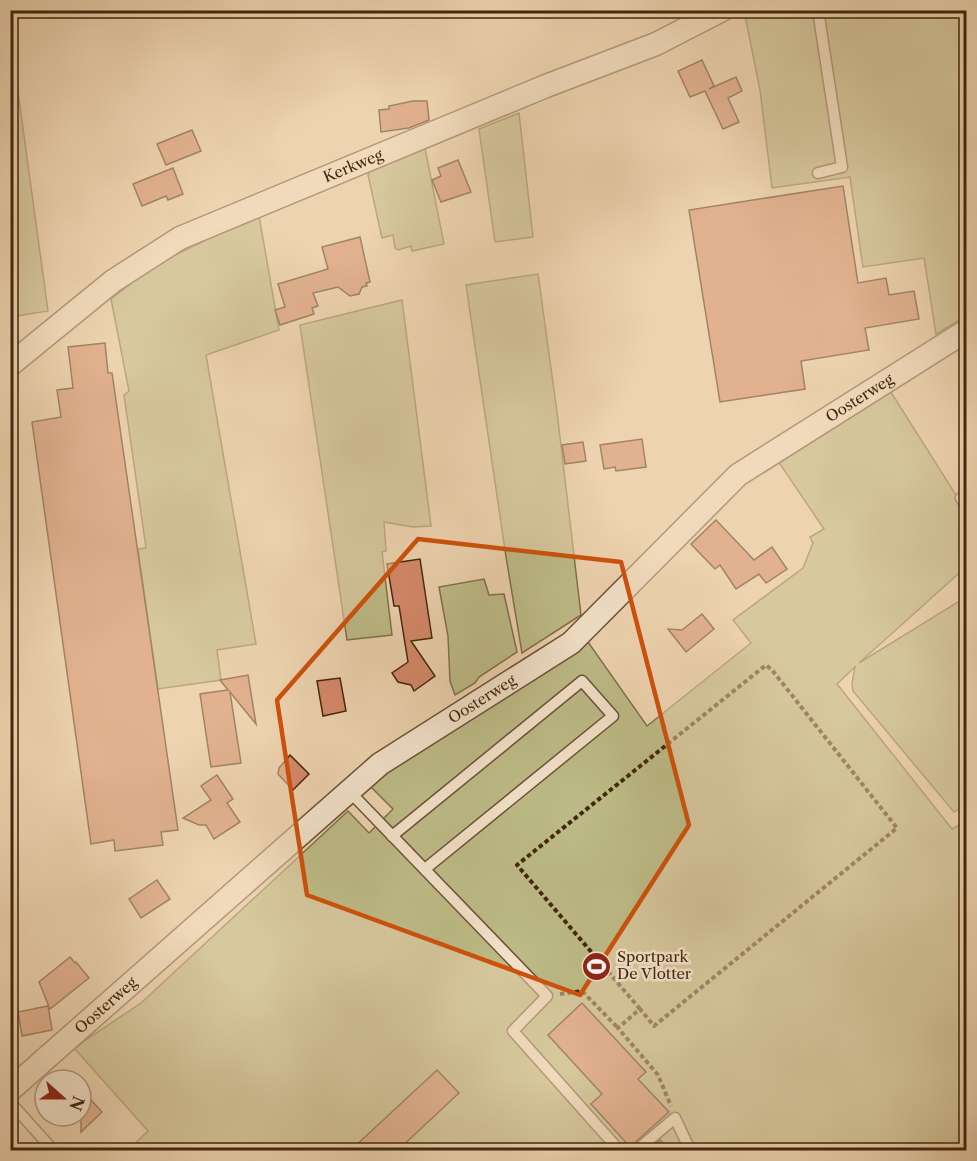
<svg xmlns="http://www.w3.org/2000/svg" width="977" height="1161" font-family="'Libre Caslon Text',serif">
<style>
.green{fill:#bdbb87;stroke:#80704a;stroke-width:1.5}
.building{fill:#d5896a;stroke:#43260c;stroke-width:1.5}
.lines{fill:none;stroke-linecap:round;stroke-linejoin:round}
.lane-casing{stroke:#6e5135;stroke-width:13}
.street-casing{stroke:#6e5135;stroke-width:25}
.path{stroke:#43260c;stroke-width:4;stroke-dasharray:4.5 3;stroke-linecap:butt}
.lane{stroke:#f3e2cb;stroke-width:10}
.street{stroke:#f3e2cb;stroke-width:22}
.marked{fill:none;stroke:#cf510c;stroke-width:4.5;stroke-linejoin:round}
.labels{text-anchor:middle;stroke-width:5;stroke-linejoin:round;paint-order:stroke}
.street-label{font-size:15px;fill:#43260c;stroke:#f3e2cb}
.poi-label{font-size:15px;fill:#43260c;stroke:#f3e2cb;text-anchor:start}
</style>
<rect width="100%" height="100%" fill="#edd3af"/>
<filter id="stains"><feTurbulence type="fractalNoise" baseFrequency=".00333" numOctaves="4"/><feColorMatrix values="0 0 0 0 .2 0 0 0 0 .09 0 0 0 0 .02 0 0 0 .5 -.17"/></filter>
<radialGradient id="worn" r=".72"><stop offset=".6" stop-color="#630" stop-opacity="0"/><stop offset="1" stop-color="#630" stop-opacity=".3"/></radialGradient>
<!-- green -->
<g class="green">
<polygon points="752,10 966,11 966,316 936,334 924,258 863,267 850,177 772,188 760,90 745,15"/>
<polygon points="11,41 48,311 11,317 10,317"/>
<polygon points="519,113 533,237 495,242 479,129"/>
<polygon points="425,148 444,244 412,251 411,246 398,250 395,248 393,235 382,238 368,175 370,169"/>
<polygon points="259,216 279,330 206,355 256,644 217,650 221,680 158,689 138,549 146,548 124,395 129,391 111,299 155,265 214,236"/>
<polygon points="538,274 557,412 581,615 522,653 506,557 466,285"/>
<polygon points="402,300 431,526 413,527 384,522 386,551 382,552 392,635 347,640 300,325"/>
<polygon points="889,389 966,511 966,567 859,663 966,597 966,804 954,812 853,691 852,683 855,667 837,684 952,829 966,821 966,1150 128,1150 148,1131 74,1048 141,1003 348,811 369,833 393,809 371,787 395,764 588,642 647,726 751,643 733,620 803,568 813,543 810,537 824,529 778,461"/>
<polygon points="484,579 489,595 504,594 517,652 479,677 475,683 455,695 450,681 448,636 439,587"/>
</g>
<!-- building -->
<g class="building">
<polygon points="702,60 714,86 709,89 736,77 742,91 728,98 739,122 723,129 705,91 690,97 678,71"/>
<polygon points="413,101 427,101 429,120 409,128 381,132 379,110 389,109 389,106"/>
<polygon points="192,130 201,151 166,165 157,144"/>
<polygon points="458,160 471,192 441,202 432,180 441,176 438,168"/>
<polygon points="173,168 183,194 168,200 166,196 142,206 133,184"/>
<polygon points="843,186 858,283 886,278 889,295 914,291 919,319 865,328 869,350 801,361 805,389 720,402 689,210"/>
<polygon points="360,237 370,282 366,283 367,286 362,287 359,294 350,296 338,287 313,293 318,306 312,308 314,314 280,325 275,310 285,307 278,284 328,269 322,247"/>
<polygon points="105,343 108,373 112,373 178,830 161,832 163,845 115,851 114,840 91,844 32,422 61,417 57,390 73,388 68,347"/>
<polygon points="642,439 646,467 616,471 615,467 604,469 600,445"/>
<polygon points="583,442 586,461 565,464 562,445"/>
<polygon points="716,520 754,560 772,547 787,569 766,583 759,574 736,589 720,565 715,569 691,544"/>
<polygon points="420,559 432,638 411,641 435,676 414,691 411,685 398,682 392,673 408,662 399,606 394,606 387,564"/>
<polygon points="702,614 714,629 686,652 668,629 682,630"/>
<polygon points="248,675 256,724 230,692 241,763 211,767 200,694 228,690 220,680"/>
<polygon points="340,678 346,711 323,716 317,681"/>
<polygon points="290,755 309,774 293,790 278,774 279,768"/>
<polygon points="217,775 233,799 227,803 240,822 214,839 206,825 199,825 183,818 211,800 201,786"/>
<polygon points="157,880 170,899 141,918 129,899"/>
<polygon points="70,957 75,963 76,962 89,978 50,1009 39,982"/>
<polygon points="582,1003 646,1072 638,1079 669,1112 630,1147 591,1104 602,1094 548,1035"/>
<polygon points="48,1006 52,1030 22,1036 18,1012"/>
<polygon points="437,1070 459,1093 398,1150 351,1150"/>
<polygon points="81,1089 102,1112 81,1132"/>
<polygon points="660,1140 670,1150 648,1150"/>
</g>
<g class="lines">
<defs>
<g id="lane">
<polyline points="818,173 842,167 818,10"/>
<polyline points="966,494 961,498 966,506"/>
<polyline points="349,791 547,996 513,1031 619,1150"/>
<polyline points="392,836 582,681 613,716 425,869"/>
<polyline points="10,1102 53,1150"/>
<polyline points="637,1150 675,1118 690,1150"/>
</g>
<g id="street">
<path id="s1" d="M10,365L113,281L180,238L546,86L656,44L722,10"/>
<path id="s2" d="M10,1090L380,764L571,643L738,475L966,331"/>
</g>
</defs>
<!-- lane casing -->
<use href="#lane" class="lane-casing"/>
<!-- street casing -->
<use href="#street" class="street-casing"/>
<!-- path -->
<g class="path">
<polyline points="560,994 582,991 618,1028"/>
<polyline points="640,1009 517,865 766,665 772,670 897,828 654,1026 640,1009 618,1028 658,1075 671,1106"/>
</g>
<!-- lane -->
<use href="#lane" class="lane"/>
<!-- street -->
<use href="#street" class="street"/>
</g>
<!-- marked area -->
<path d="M0 0H977V1161H0ZM418,539L621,562L689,825L580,995L307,895L277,700Z" fill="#edd3af" fill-opacity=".55" fill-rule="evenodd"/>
<path class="marked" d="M418,539L621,562L689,825L580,995L307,895L277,700Z"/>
<!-- icons -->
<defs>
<symbol id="stadium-disc" viewBox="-11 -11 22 22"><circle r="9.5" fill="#8f2418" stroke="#f3e2cb"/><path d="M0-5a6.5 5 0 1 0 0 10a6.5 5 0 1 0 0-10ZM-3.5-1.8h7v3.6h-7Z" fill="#fff"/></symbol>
</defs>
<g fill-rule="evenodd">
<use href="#stadium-disc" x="580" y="950" width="33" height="33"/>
</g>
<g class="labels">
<!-- street labels -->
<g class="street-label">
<text dy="5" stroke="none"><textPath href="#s1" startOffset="400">Kerkweg</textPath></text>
<text dy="5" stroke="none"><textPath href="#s2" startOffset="1100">Oosterweg</textPath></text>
<text dy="5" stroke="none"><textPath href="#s2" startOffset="614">Oosterweg</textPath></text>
<text dy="5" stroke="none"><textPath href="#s2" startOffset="128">Oosterweg</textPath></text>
</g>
<!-- poi labels -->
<g class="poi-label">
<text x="617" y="962">Sportpark<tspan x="617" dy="17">De Vlotter</tspan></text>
</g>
</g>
<!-- margin -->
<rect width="977" height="1161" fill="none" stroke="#edd3af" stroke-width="36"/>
<rect x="12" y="12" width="953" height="1137" fill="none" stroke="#43260c" stroke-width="3"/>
<rect x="18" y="18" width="941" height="1125" fill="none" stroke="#43260c" stroke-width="1.5"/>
<!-- north arrow -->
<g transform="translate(63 1098) rotate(111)"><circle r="28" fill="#f3e2cb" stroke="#ad977f" stroke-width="1.5"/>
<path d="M0-4.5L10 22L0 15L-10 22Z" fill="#8f2418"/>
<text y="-9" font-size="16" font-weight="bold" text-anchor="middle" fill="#43260c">N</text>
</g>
<rect width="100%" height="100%" filter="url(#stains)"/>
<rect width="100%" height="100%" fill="url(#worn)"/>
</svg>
